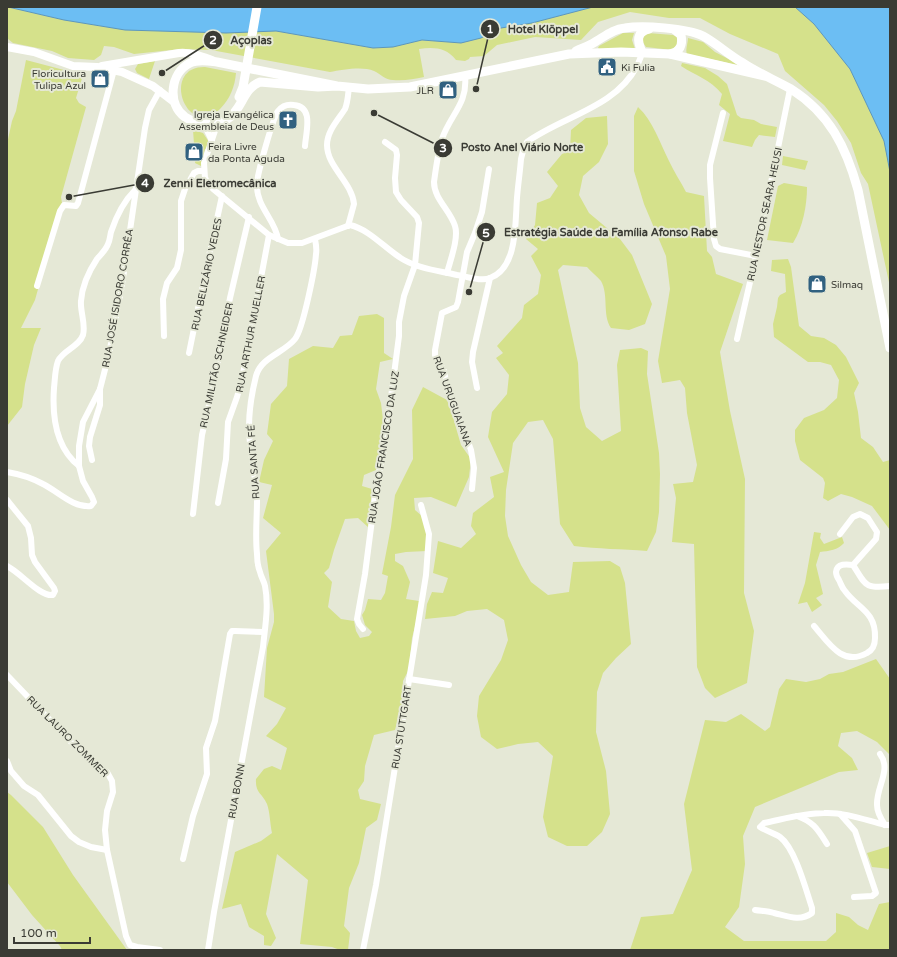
<svg xmlns="http://www.w3.org/2000/svg" width="897" height="957" font-family="'Varela Round',sans-serif">
<style>
.green{fill:#d5e18b}
.water{fill:#6cbef3;stroke:#5d97ba}
.lines{fill:none;stroke-linecap:round;stroke-linejoin:round}
.minor{stroke:#fff;stroke-width:6}
.secondary{stroke:#fff;stroke-width:8}
.primary{stroke:#fff;stroke-width:9}
.labels{text-anchor:middle;stroke-width:4;stroke-linejoin:round;paint-order:stroke}
.poi-label{font-size:10px;fill:#3a3b34;stroke:#e5e8d6;text-anchor:start}
.street-label{font-size:10px;fill:#3a3b34;stroke:#e5e8d6}
.leader{fill:none;stroke:#3a3b34;stroke-width:1.5}
.callout-dot{fill:#3a3b34;stroke:#e5e8d6;stroke-width:1.5}
.mark-label{font-size:12px;text-anchor:middle;font-weight:bold;fill:#fff}
.callout-label{font-size:11px;text-anchor:middle;font-weight:bold;fill:#3a3b34;stroke:#e5e8d6;stroke-width:4;stroke-linejoin:round;paint-order:stroke}
</style>
<rect width="100%" height="100%" fill="#e5e8d6"/>
<!-- green -->
<g class="green">
<path d="M7,7L64,20L125,30L226,33L276,31L373,48L393,47L422,40L461,43L481,38L501,28L532,23L593,7H795L814,24L850,69L884,141L890,172V287L868,184L861,173L851,143L837,121L824,105L785,71L778,54L730,34L700,18H669L630,12L598,22L581,40L535,37L497,45L484,56L470,57L469,59L465,61L456,60C446,47 433,47 419,49L424,77C414,79 404,81 393,80C385,80 381,74 374,71C362,66 342,70 330,72L211,50L181,49L134,54L114,47L104,46L101,55L94,60L68,58L52,51L13,43L8,39Z"/>
<polygon points="623,33 634,33 632,40 635,49 599,49 598,48 599,46"/>
<polygon points="648,33 673,35 677,37 678,44 672,50 646,47 642,41 645,34"/>
<path d="M688,38L703,42L715,52L742,66L687,54C685,50 688,43 688,38Z"/>
<polygon points="26,60 83,75 76,98 79,103 86,107 61,197 62,203 35,300 21,328 41,328 34,345 25,384 22,407 7,426 7,144 12,121 16,111"/>
<polygon points="155,61 149,79 137,73 135,69 138,64"/>
<path d="M682,63L705,68L718,76L727,84L737,115L741,118L754,120L761,124L777,127L775,137L759,135L755,140L752,147L723,141L730,114L719,105L722,94C710,79 696,76 681,66Z"/>
<path d="M205,67L236,73C235,86 230,99 220,109C186,141 160,66 205,67Z"/>
<path d="M638,107C653,121 660,143 669,161C674,172 681,182 686,192L704,196L707,251L712,257L716,274L743,284L720,352L730,411L745,479L744,593L754,631L747,683L715,698L705,688L697,667L694,544L672,542L676,498L673,484L693,482L697,465L687,413L685,388L680,380L662,383L658,361L670,289L666,256L644,204L634,171V116Z"/>
<path d="M607,116L608,144L599,162L583,176L579,195L589,213L620,239L632,255L652,304L645,324L629,330L611,328C602,315 609,295 601,281C597,276 591,272 587,267L563,265L558,270L578,363L580,408L586,427L602,441L621,431L617,365L620,350L641,348L648,351L647,374L659,453L660,474L659,512L656,532L647,551C622,549 598,549 574,546L560,524L553,439L543,420L528,422L513,443L506,490L505,516L508,536L521,565L531,582L548,595L569,592L573,562L610,561L620,567L625,583L631,644L616,658L603,673L597,692L596,732L606,771L610,814L602,832L587,846H567L548,837L543,817L553,756L538,742L518,744L497,749L481,737L477,716L479,696L501,660L508,640L504,620L487,609L467,611L455,616L425,619L427,604L432,592L443,593L448,578L433,573L438,541L461,548L476,534L471,526L473,513L494,497L490,477L504,472L488,437L492,412L507,394L509,375L496,358L503,353L497,346L522,318L524,305L538,294L541,275L531,256L538,249L526,239L535,225L537,203L550,198L558,186L547,172L562,154L570,151L571,130L586,118Z"/>
<polygon points="193,130 203,133 209,142 208,149 205,149 201,166 195,163 197,144 194,144"/>
<polygon points="783,156 808,161 805,170 782,165"/>
<path d="M784,183L807,187C807,205 803,227 793,243L767,240L778,186Z"/>
<polygon points="788,259 791,267 799,326 811,336 824,338 836,345 846,357 859,383 854,393 858,412 861,438 873,447 883,462 890,460 890,530 872,506 852,497 841,494 828,501 823,498 825,483 823,478 800,460 795,441 795,430 804,418 824,410 837,398 839,380 831,365 820,362 808,362 774,337 773,324 777,307 778,298 780,295 786,292 785,274 771,271 772,260"/>
<path d="M377,314L384,318V353L393,359L380,362L376,389L381,403L383,420L382,448L376,470L364,475L362,486L372,489L368,527L358,518L345,519L334,550L329,568L324,573L332,582L328,607L341,619L354,621L356,631L360,638L369,636L372,632L365,625L362,615L365,610L368,599L381,600L385,593L388,576L382,574L391,527L395,495L413,459L412,410L423,387L447,400L452,414L461,445L471,459L469,477L456,507L431,497L414,498L415,510L422,516L428,535L427,551L406,552L395,554V561L403,566L410,582L406,599L419,601L418,615L412,638L409,669L403,681L402,704L395,730L374,735L365,766L364,781L358,790L360,799L381,804L377,820L366,828L359,863L349,888L344,926L350,933L348,950H340L332,947L300,944L308,880L277,854L266,914L276,938L271,946L264,945V936L249,927L241,904L222,909L235,852L261,841L272,833C270,824 270,812 267,804C262,793 255,793 256,779L264,769L272,766L281,770L287,748L266,736L277,724L286,708L264,697L267,648L274,622V614L266,551L281,533L263,518L272,485L259,482L264,460L273,441L267,434L271,404L287,386L289,359L313,346L333,348L340,336L352,335L359,316Z"/>
<path d="M814,532L821,533L820,538L824,544L842,537L844,543C838,550 829,551 820,552L816,565L823,594L816,598L822,605L812,612L807,602L798,604L805,583Z"/>
<polygon points="876,659 890,679 890,755 877,742 857,731 841,733 838,746 852,758 858,770 839,772 755,807 743,836 745,864 739,907 725,927 744,941 826,941 836,932 836,913 849,917 858,925 868,930 879,904 890,902 890,950 630,950 641,917 673,914 692,870 684,804 705,720 726,722 741,714 765,731 770,727 779,689 786,679 806,682 820,679 829,674 843,672"/>
<polygon points="7,792 11,795 43,827 73,875 127,950 62,950 60,946 32,915 7,882"/>
<polygon points="890,846 890,869 872,867 867,853"/>
</g>
<!-- water -->
<g class="water">
<polygon points="8,7 593,7 532,23 501,28 481,38 461,43 422,40 393,47 373,48 276,31 226,33 125,30 64,20"/>
<polygon points="795,7 890,7 890,172 884,141 850,69 814,24"/>
</g>
<g class="lines">
<!-- minor -->
<g class="minor">
<polyline points="723,113 710,165 710,178 714,239 716,246 720,249 756,256"/>
<path d="M218,122L204,163L205,178L213,189L269,235L288,243H302L350,225C371,230 386,250 404,260C420,269 440,271 457,275C466,276 481,282 490,278C518,268 515,222 517,198C518,185 520,172 521,159L524,147L527,142C563,116 615,108 637,66C639,61 641,58 642,52"/>
<polyline points="204,124 212,141"/>
<path d="M348,226L354,204C352,182 327,167 327,145C327,131 338,120 345,109C348,102 348,94 349,87"/>
<path d="M278,239C275,219 256,207 257,184C257,174 273,118 278,111C282,106 288,104 294,105C314,107 306,131 305,146"/>
<path d="M447,273C450,261 459,238 455,226C450,210 434,199 434,182C436,167 438,152 442,139C450,115 468,104 465,76"/>
<polyline points="37,286 60,211 64,205 76,206 78,203 114,70"/>
<polyline points="164,336 163,299 167,283 177,268 181,250 181,201 185,189 194,173 198,171 204,171"/>
<polyline points="737,339 756,256 790,89"/>
<polyline points="189,353 204,279 222,196"/>
<polyline points="477,388 472,362 473,352 490,278"/>
<polyline points="92,460 89,446 90,437 100,405 100,389"/>
<path d="M79,466C55,447 52,416 54,388C55,379 55,369 58,361C63,350 79,347 83,335C86,324 80,312 81,301C82,287 89,271 97,259C101,254 106,250 108,244C110,240 110,236 111,232C116,217 124,201 135,190"/>
<path d="M7,472C19,474 32,478 43,484C59,492 73,508 91,506L94,502L92,497L83,481L79,466V446L83,422L100,389L109,354L122,285L145,128L149,110L160,90"/>
<polyline points="472,489 474,468 471,450 457,411 446,389 446,381 444,371 435,355 435,350 442,313 456,307 458,302 467,252 475,233 482,212 489,169"/>
<path d="M7,500L28,526L31,538L32,555L35,562L54,588L55,591L53,595C40,597 21,573 7,566"/>
<polyline points="218,503 226,459 228,422 237,397 242,379 269,235"/>
<polyline points="193,514 202,435 212,392 230,298 249,217"/>
<polyline points="840,534 853,517 860,514 868,518 877,532 876,539 853,565"/>
<path d="M814,626C828,642 842,667 867,653C873,650 875,644 875,638C876,611 857,608 845,591C842,588 841,584 839,580C837,577 836,575 836,572C837,563 847,564 853,565C866,585 864,589 890,586"/>
<polyline points="363,629 359,624 357,619 365,574 377,481 384,451 399,336 399,322 404,296 415,265 419,223 417,217 401,200 396,192 395,178 397,155 396,150 385,142"/>
<polyline points="7,675 72,743 95,764 107,772 112,781 113,792 107,811 105,830 107,850 126,936 130,945 137,947 160,950"/>
<polyline points="409,679 449,685"/>
<path d="M880,754C892,770 876,787 877,805C877,812 881,819 885,825"/>
<polyline points="7,761 11,771 24,786 38,795 71,836 79,842 91,847 107,850"/>
<polyline points="840,814 855,831 876,893 872,896 854,897"/>
<path d="M797,816C814,822 818,830 827,844"/>
<polyline points="183,859 193,816 207,774 206,748 215,721 230,634 232,631 235,631 264,632"/>
<path d="M755,910C761,911 768,911 774,913C787,916 800,922 812,913V908C806,890 795,848 780,837C774,833 766,831 760,827L764,823C784,819 804,813 824,813C845,812 865,820 885,825H890"/>
<path d="M208,950L214,912L263,647C265,627 269,606 265,586C264,581 261,577 260,572C258,567 257,560 257,554C255,536 257,518 257,500C256,475 249,451 249,427C249,411 252,392 256,376C261,357 284,353 295,339C303,329 315,269 316,254C317,249 316,244 315,239"/>
<polyline points="363,950 376,885 426,575 429,534 421,505"/>
</g>
<!-- secondary -->
<g class="secondary">
<polyline points="7,47 34,52 73,66 97,67 122,72 153,86 174,102"/>
<path d="M102,66L179,53C191,52 201,56 212,60"/>
</g>
<!-- primary -->
<g class="primary">
<path d="M576,51C582,48 589,46 595,42C604,37 613,29 625,28C642,25 687,28 703,36C716,43 729,55 743,63C758,73 775,80 791,89C830,114 846,147 858,190L890,348"/>
<path d="M642,52C637,41 636,32 649,29"/>
<path d="M670,54C680,52 683,45 681,35L675,30"/>
<path d="M337,86L318,87L260,82C243,88 242,111 226,120C223,122 220,122 217,123C213,124 210,125 205,124C198,123 191,121 185,117C167,104 170,73 190,63C198,59 208,61 217,62L337,86L368,89L410,87L569,54L621,52L670,54L765,76"/>
<polyline points="239,97 243,87 257,7"/>
</g>
</g>
<!-- icons -->
<defs>
<symbol id="civic-square" viewBox="-11 -11 22 22"><rect x="-9" y="-9" width="18" height="18" rx="4" fill="#316180" stroke="#e5e8d6"/><path d="M-.6-6.5H3V-4.5H.6V-3L4-1V1h2V6H-6V1h2V-1L-.6-3ZM-1.2 2.5V6h2.4V2.5Z" fill="#fff"/></symbol>
<symbol id="shop-square" viewBox="-11 -11 22 22"><rect x="-9" y="-9" width="18" height="18" rx="4" fill="#316180" stroke="#e5e8d6"/><path d="M-5-2.5h2.3a2.7 3.5 0 0 1 5.4 0H5L5.5 6h-11ZM-1.5-2.5h3a1.5 2.3 0 0 0-3 0Z" fill="#fff"/></symbol>
<symbol id="church-square" viewBox="-11 -11 22 22"><rect x="-9" y="-9" width="18" height="18" rx="4" fill="#316180" stroke="#e5e8d6"/><path d="M-1.2-6h2.4v3.5h3.3v2.4h-3.3V6h-2.4V-.1h-3.3v-2.4h3.3Z" fill="#fff"/></symbol>
</defs>
<g fill-rule="evenodd">
<use href="#civic-square" x="596" y="56" width="22" height="22"/>
<use href="#shop-square" x="89" y="68" width="22" height="22"/>
<use href="#shop-square" x="437" y="79" width="22" height="22"/>
<use href="#church-square" x="277" y="109" width="22" height="22"/>
<use href="#shop-square" x="183" y="141" width="22" height="22"/>
<use href="#shop-square" x="806" y="273" width="22" height="22"/>
</g>
<g class="labels">
<!-- poi labels -->
<g class="poi-label">
<text x="621" y="71">Ki Fulia</text>
<text x="86" y="77" text-anchor="end">Floricultura<tspan x="86" dy="12">Tulipa Azul</tspan></text>
<text x="434" y="94" text-anchor="end">JLR</text>
<text x="274" y="118" text-anchor="end">Igreja Evangélica<tspan x="274" dy="12">Assembleia de Deus</tspan></text>
<text x="208" y="150">Feira Livre<tspan x="208" dy="12">da Ponta Aguda</tspan></text>
<text x="831" y="288">Silmaq</text>
</g>
<!-- street labels -->
<g class="street-label">
<text transform="translate(764 214) rotate(-78)" y="4">RUA NESTOR SEARA HEUSI</text>
<text transform="translate(206 274) rotate(-78)" y="4">RUA BELIZÁRIO VEDES</text>
<text transform="translate(117 298) rotate(-80)" y="4">RUA JOSÉ ISIDORO CORRÊA</text>
<text transform="translate(250 334) rotate(-79)" y="4">RUA ARTHUR MUELLER</text>
<text transform="translate(216 365) rotate(-78)" y="4">RUA MILITÃO SCHNEIDER</text>
<text transform="translate(453 401) rotate(70)" y="4">RUA URUGUAIANA</text>
<text transform="translate(383 447) rotate(-81)" y="4">RUA JOÃO FRANCISCO DA LUZ</text>
<text transform="translate(253 462) rotate(-94)" y="4">RUA SANTA FÉ</text>
<text transform="translate(401 727) rotate(-81)" y="4">RUA STUTTGART</text>
<text transform="translate(68 736) rotate(45)" y="4">RUA LAURO ZOMMER</text>
<text transform="translate(236 791) rotate(-80)" y="4">RUA BONN</text>
</g>
</g>
<!-- callouts -->
<path class="leader" d="M476 89L490 29M162 73L213 40M374 113L443 148M69 197L145 183M469 292L486 232"/>
<g class="callout-dot">
<circle cx="476" cy="89" r="4"/>
<circle cx="162" cy="73" r="4"/>
<circle cx="374" cy="113" r="4"/>
<circle cx="69" cy="197" r="4"/>
<circle cx="469" cy="292" r="4"/>
<circle cx="490" cy="29" r="10"/>
<circle cx="213" cy="40" r="10"/>
<circle cx="443" cy="148" r="10"/>
<circle cx="145" cy="183" r="10"/>
<circle cx="486" cy="232" r="10"/>
</g>
<g class="mark-label">
<text x="490" y="33">1</text>
<text x="213" y="44">2</text>
<text x="443" y="152">3</text>
<text x="145" y="187">4</text>
<text x="486" y="237">5</text>
</g>
<g class="callout-label">
<text x="543" y="33">Hotel Klöppel</text>
<text x="251" y="44">Açoplas</text>
<text x="522" y="151">Posto Anel Viário Norte</text>
<text x="220" y="187">Zenni Eletromecânica</text>
<text x="611" y="236">Estratégia Saúde da Família Afonso Rabe</text>
</g>
<!-- border -->
<rect width="897" height="957" fill="none" stroke="#3a3b34" stroke-width="16"/>
<!-- scale -->
<path d="M14 937v6h76v-6" fill="none" stroke="#3a3b34" stroke-width="2"/>
<text x="20" y="937" font-size="12" fill="#3a3b34" stroke="#e5e8d6" stroke-width="3" paint-order="stroke">100 m</text>
</svg>
